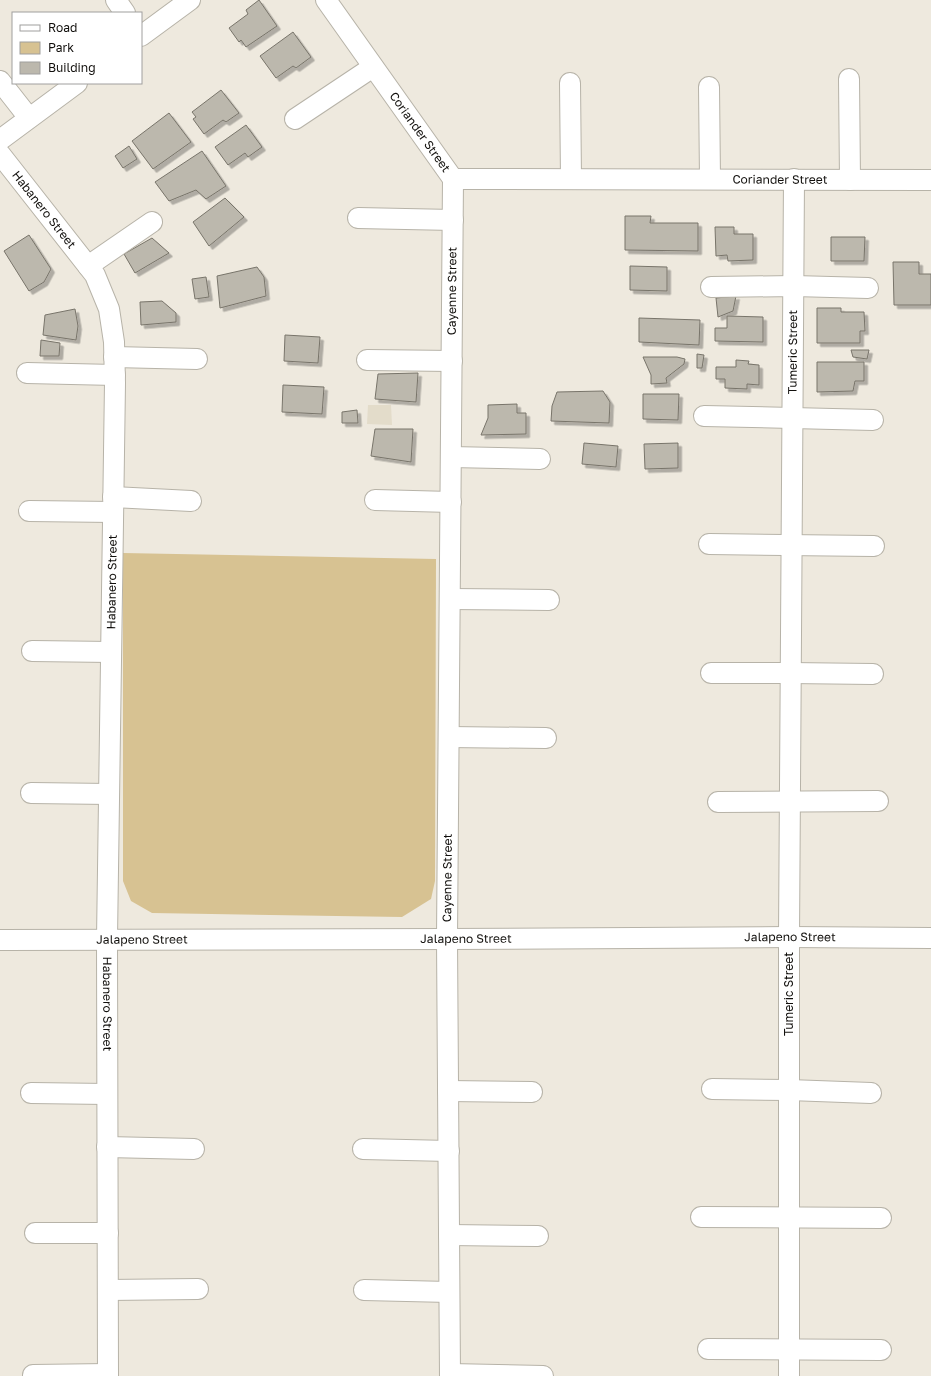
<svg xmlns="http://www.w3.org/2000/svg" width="931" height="1376" font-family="'Golos Text',sans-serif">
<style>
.built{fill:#e3dcca}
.green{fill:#d7c292}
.building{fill:#bcb8ad;stroke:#78746a;filter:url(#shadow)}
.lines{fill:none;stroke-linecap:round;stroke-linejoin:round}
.street-casing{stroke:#b7b3a8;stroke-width:22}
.street{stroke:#fff;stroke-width:20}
.labels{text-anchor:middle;stroke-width:4;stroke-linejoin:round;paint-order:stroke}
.street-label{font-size:12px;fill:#110f0c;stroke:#fff}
</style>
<defs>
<filter id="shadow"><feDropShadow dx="3.5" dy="3.5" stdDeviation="0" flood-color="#0004"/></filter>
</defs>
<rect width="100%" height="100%" fill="#eee9de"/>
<!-- built -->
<polygon class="built" points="368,405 391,405 392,425 367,424"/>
<!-- green -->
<polygon class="green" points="123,553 436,559 435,881 431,899 402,917 152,913 131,901 123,881"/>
<!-- building -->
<g class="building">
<polygon points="259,0 277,26 246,47 241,40 239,42 229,28 248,14 246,10"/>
<polygon points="293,32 311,57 296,68 293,66 276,78 260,56"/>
<polygon points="221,90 239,113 226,122 223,120 204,134 193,119 196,117 192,112"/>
<polygon points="169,113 191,142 153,169 132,141"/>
<polygon points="246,125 262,147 248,157 245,153 228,165 215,147"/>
<polygon points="129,146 137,159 123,168 115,156"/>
<polygon points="202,151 226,186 206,199 196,190 169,201 155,182"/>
<polygon points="225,198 244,217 209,246 193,222"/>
<polygon points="625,216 651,216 650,223 698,223 698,251 625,250"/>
<polygon points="715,227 734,227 734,234 753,234 753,260 728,261 727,255 716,256"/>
<polygon points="29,235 51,269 44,282 29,291 4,251"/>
<polygon points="831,237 865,237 864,261 831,261"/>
<polygon points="152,238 169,253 135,273 124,254"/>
<polygon points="893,262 919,262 919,274 931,274 931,305 894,305"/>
<polygon points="630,266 667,267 667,291 630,290"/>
<polygon points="257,267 264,277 266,296 220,308 217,276"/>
<polygon points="206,277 209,297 195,299 192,279"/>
<polygon points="736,296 733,311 718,317 716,298"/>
<polygon points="162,301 176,313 176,322 141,325 140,302"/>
<polygon points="817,308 841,308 841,312 864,312 865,331 860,331 860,343 817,343"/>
<polygon points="75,309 78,326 76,340 43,335 45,315"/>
<polygon points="727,316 763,317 763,342 715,341 715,328 727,328"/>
<polygon points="639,318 700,320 699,345 639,342"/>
<polygon points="285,335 320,337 318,363 284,361"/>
<polygon points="41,340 60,343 59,356 40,356"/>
<polygon points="851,350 869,350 867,359 853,357"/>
<polygon points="697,354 704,355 702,368 697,368"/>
<polygon points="643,357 677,357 685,359 684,364 666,378 667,383 651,384 651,375"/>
<polygon points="736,360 749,361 748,364 759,365 759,385 747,384 747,389 725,388 725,379 716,379 716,367 736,367"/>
<polygon points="817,362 864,362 864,381 855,381 853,391 817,392"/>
<polygon points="418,373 416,402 375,399 378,374"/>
<polygon points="283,385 324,387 322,414 282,412"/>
<polygon points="603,391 610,402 609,423 551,421 552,406 557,392"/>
<polygon points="643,394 679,394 678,420 643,419"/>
<polygon points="517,404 517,413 526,413 526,434 481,435 488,418 488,405"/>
<polygon points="357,410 358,423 342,423 342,412"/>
<polygon points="375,429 413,429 411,462 371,456"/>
<polygon points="584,443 618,446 616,467 582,464"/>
<polygon points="678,443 678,468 645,469 644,444"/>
</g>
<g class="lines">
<defs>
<g id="street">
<polyline points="116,0 125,13"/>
<path id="s1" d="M326,0L453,179"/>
<polyline points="141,36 190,0"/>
<polyline points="849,79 850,180"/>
<polyline points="0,81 29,118"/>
<polyline points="570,83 571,179"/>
<polyline points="709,87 710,179"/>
<polyline points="295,119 373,67"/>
<polyline points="0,140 77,83"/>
<path id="s2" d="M0,154L95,275L109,309L114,342L115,383L107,939L108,1376"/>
<path id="s3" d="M453,179L931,180"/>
<polyline points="358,218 453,220"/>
<polyline points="88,266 152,222"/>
<polyline points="711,287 794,286 868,288"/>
<polyline points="114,357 197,359"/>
<polyline points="367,360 452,361"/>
<polyline points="27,373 115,375"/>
<polyline points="704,416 792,418 873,420"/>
<polyline points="451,457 540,459"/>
<polyline points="113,497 191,501"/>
<polyline points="375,500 451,502"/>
<polyline points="29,511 113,512"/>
<polyline points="709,544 874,546"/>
<polyline points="450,599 549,600"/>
<polyline points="32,651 111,652"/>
<polyline points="711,673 790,673 873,674"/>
<polyline points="449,737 546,738"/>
<polyline points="31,793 109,794"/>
<polyline points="718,802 878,801"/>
<path id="s4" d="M0,940L447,939L789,937L931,938"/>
<polyline points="712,1089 789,1090 871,1093"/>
<polyline points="448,1091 532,1092"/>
<polyline points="31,1093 107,1094"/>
<polyline points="107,1147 194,1149"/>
<polyline points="363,1149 449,1151"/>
<polyline points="701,1217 881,1218"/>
<polyline points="35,1233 108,1233"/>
<polyline points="449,1235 538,1236"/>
<polyline points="108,1290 198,1289"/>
<polyline points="364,1290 449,1292"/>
<polyline points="708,1349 881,1350"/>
<polyline points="450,1374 543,1376"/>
<polyline points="33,1375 108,1374"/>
<path id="s5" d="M450,1376L447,939L453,179"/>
<path id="s6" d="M789,1376V937L794,179"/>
</g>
</defs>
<!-- street casing -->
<use href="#street" class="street-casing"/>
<!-- street -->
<use href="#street" class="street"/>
</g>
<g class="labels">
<!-- street labels -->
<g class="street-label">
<text dy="4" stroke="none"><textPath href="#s1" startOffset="162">Coriander Street</textPath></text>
<text dy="4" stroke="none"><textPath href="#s3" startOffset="327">Coriander Street</textPath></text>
<text dy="4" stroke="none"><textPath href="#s2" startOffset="71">Habanero Street</textPath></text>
<text dy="4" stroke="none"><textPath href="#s5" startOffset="1085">Cayenne Street</textPath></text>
<text dy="4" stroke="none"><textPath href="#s6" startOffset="1024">Tumeric Street</textPath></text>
<text transform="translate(112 582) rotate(-89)" y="4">Habanero Street</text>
<text dy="4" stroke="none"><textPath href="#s5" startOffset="498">Cayenne Street</textPath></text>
<text dy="4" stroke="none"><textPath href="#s4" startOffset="790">Jalapeno Street</textPath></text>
<text dy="4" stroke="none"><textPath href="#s4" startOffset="142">Jalapeno Street</textPath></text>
<text dy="4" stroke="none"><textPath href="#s4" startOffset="466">Jalapeno Street</textPath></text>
<text transform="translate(789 994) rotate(-90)" y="4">Tumeric Street</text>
<text dy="4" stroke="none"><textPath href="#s2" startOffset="886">Habanero Street</textPath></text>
</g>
</g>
<!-- legend -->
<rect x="12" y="12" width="130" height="72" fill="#ffffff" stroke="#a09f9e"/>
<rect x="20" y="25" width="20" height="6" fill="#ffffff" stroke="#a09f9e"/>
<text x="48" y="32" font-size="12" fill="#110f0c">Road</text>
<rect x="20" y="42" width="20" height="12" fill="#d7c292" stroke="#a09f9e"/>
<text x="48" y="52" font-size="12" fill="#110f0c">Park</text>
<rect x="20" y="62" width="20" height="12" fill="#bcb8ad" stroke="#a09f9e"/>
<text x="48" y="72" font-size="12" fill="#110f0c">Building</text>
</svg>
